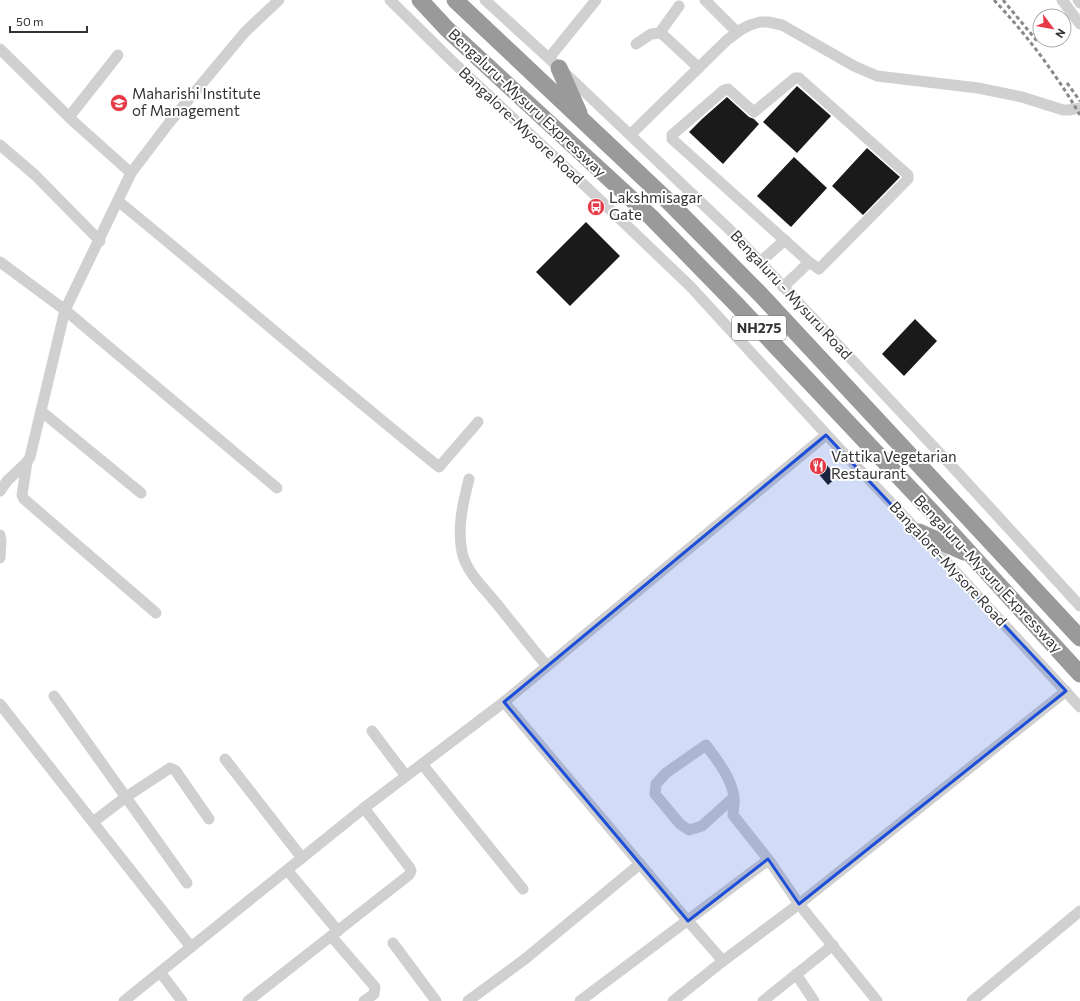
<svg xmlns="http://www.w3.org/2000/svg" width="1080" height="1001" font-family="Commissioner,sans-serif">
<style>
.building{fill:#1a1a1a}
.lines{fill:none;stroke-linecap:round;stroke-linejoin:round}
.minor{stroke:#d0d0d0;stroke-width:11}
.highway{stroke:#9a9a9a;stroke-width:17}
.rail{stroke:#888;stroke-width:3;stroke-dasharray:4 3;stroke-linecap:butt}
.marked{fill:#1d4ed8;fill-opacity:0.2;stroke:#1d4ed8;stroke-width:3;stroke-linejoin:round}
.labels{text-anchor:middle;stroke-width:4;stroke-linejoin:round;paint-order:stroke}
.shield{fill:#fff;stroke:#707070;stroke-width:1}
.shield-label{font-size:14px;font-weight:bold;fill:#333}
.poi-label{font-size:15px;fill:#333;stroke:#fff;text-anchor:start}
.street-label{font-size:15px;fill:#333;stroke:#fff}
</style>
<rect width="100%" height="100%" fill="#fff"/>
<!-- building -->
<g class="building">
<polygon points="797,86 831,116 797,153 763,122"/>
<polygon points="727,97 749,117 754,119 759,124 723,164 689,132 702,119"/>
<polygon points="867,148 900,177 863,215 832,186"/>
<polygon points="794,157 827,188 791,227 757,196"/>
<polygon points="586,222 620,256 570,306 536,272"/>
<polygon points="915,319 937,341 904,376 882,354"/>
<polygon points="825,463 837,477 828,485 816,471"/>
</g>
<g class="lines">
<!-- minor -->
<g class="minor">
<polyline points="390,0 454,63 576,177 690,286 837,446 919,532 1080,707"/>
<polyline points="485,0 566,74 730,230 948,462 1080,606"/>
<polyline points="705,0 737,32"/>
<polyline points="1062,0 1080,24"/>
<polyline points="1078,0 1080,3"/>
<polyline points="679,6 661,31 661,33 699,68"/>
<polyline points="636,44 651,34 661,33"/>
<polyline points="0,49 74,122 131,173"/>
<polyline points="549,58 596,0"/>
<polygon points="795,78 799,78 908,175 908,179 819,269 809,262 672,139 672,135 724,90 728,89 754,112"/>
<polyline points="69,117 118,55"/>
<polyline points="630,135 727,40 742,29 750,25 760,22 768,22 782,25 854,66 877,76 978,88 1022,97 1063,110 1069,110 1080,108"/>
<polyline points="0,145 35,175 100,241"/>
<path d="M118,201C226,289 331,380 439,467L478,422"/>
<polyline points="0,262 65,310 277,488"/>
<polyline points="760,262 785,240"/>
<polyline points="783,287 799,272 809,262"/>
<polyline points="41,411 141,493"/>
<polyline points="27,462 22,495 24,499 156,613"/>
<path d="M469,479C463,503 457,527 462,552C466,572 485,589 497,604C514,625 530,646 547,666"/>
<polyline points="0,491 7,481 27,462 30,457 65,310 131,173 169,123 245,32 279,0"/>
<polyline points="0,535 1,541 0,558"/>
<polyline points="54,696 187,883"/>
<polyline points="504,702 688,921 723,961"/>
<polyline points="0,704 191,947"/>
<polyline points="372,731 406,776"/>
<polyline points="225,759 302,858"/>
<polyline points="422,764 523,889"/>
<path d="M734,797L702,826L689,830L680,824L655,794L656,784L666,773L706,745C717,760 731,777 734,797C735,802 733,809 733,815L771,863"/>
<polyline points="93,822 126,797 170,768 175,770 209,819"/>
<polyline points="287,870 338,931"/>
<polyline points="331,936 375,987 374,994 364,1001"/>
<polyline points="393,943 436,1001"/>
<polyline points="160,972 182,1001"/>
<polyline points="796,974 814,1001"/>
<polyline points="124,1001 364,808 504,702 826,435"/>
<polyline points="248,1001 409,875 411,871 410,868 364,808"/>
<polyline points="468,1001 525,959 640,864"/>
<polyline points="580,1001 764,863 771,863 799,904 877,1001"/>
<polyline points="673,1001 723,961 799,904 1066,691"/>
<polyline points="763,1001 833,945"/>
<polyline points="972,1001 1080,911"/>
</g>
<!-- highway -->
<g class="highway">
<polyline points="420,0 447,29 651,217 737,305 935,515 1080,674"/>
<polyline points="455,0 667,200 761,295 1080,638"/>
<polyline points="559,68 579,113"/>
<polyline points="919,532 964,552"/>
</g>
<!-- rail -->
<g class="rail">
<path d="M994,0C1027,35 1056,74 1080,115"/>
<polyline points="1003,0 1037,41"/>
<polyline points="1067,83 1080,101"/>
</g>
</g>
<!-- marked area -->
<path class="marked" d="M826,435L1066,691L799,904L768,859L688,921L504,702Z"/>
<!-- icons -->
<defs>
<symbol id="university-disc" viewBox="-11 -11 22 22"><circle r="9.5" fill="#e63946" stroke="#fff"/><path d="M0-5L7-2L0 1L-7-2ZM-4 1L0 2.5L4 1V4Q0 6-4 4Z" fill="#fff"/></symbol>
<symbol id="bus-disc" viewBox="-11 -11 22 22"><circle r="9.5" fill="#e63946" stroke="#fff"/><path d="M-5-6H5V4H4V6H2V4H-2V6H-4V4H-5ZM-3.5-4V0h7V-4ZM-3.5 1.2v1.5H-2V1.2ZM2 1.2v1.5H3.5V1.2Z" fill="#fff"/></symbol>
<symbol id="restaurant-disc" viewBox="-11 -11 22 22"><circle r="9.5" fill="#e63946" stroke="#fff"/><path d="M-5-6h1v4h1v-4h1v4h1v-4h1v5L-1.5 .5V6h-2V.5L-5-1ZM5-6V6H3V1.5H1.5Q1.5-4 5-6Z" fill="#fff"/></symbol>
</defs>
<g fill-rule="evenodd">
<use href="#university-disc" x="109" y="93" width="20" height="20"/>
<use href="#bus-disc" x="586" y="197" width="20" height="20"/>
<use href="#restaurant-disc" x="808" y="456" width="20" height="20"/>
</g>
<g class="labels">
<!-- shield labels -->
<rect class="shield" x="732" y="316" width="54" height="24" rx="3"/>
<g class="shield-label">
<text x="759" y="333">NH275</text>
</g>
<!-- poi labels -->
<g class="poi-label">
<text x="132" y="99">Maharishi Institute<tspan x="132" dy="17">of Management</tspan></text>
<text x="609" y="203">Lakshmisagar<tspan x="609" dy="17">Gate</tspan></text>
<text x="831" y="462">Vattika Vegetarian<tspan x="831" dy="17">Restaurant</tspan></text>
</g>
<!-- street labels -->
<g class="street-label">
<text transform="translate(527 103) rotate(43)" y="5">Bengaluru-Mysuru Expressway</text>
<text transform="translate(521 126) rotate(43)" y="5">Bangalore-Mysore Road</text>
<text transform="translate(791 295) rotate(47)" y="5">Bengaluru - Mysuru Road</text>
<text transform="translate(948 564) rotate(47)" y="5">Bangalore-Mysore Road</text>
<text transform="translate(988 574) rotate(47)" y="5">Bengaluru-Mysuru Expressway</text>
</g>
</g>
<!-- north arrow -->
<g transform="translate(1052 28) rotate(122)"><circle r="19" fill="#ffffff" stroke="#adadad"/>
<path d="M0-3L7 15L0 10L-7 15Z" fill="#e63946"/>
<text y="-6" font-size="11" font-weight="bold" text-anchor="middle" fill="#333333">N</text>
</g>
<!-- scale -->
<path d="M10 26v6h77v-6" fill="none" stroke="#333333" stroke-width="2"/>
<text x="16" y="26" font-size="12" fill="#333333" stroke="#ffffff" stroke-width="3" paint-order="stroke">50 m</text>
</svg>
